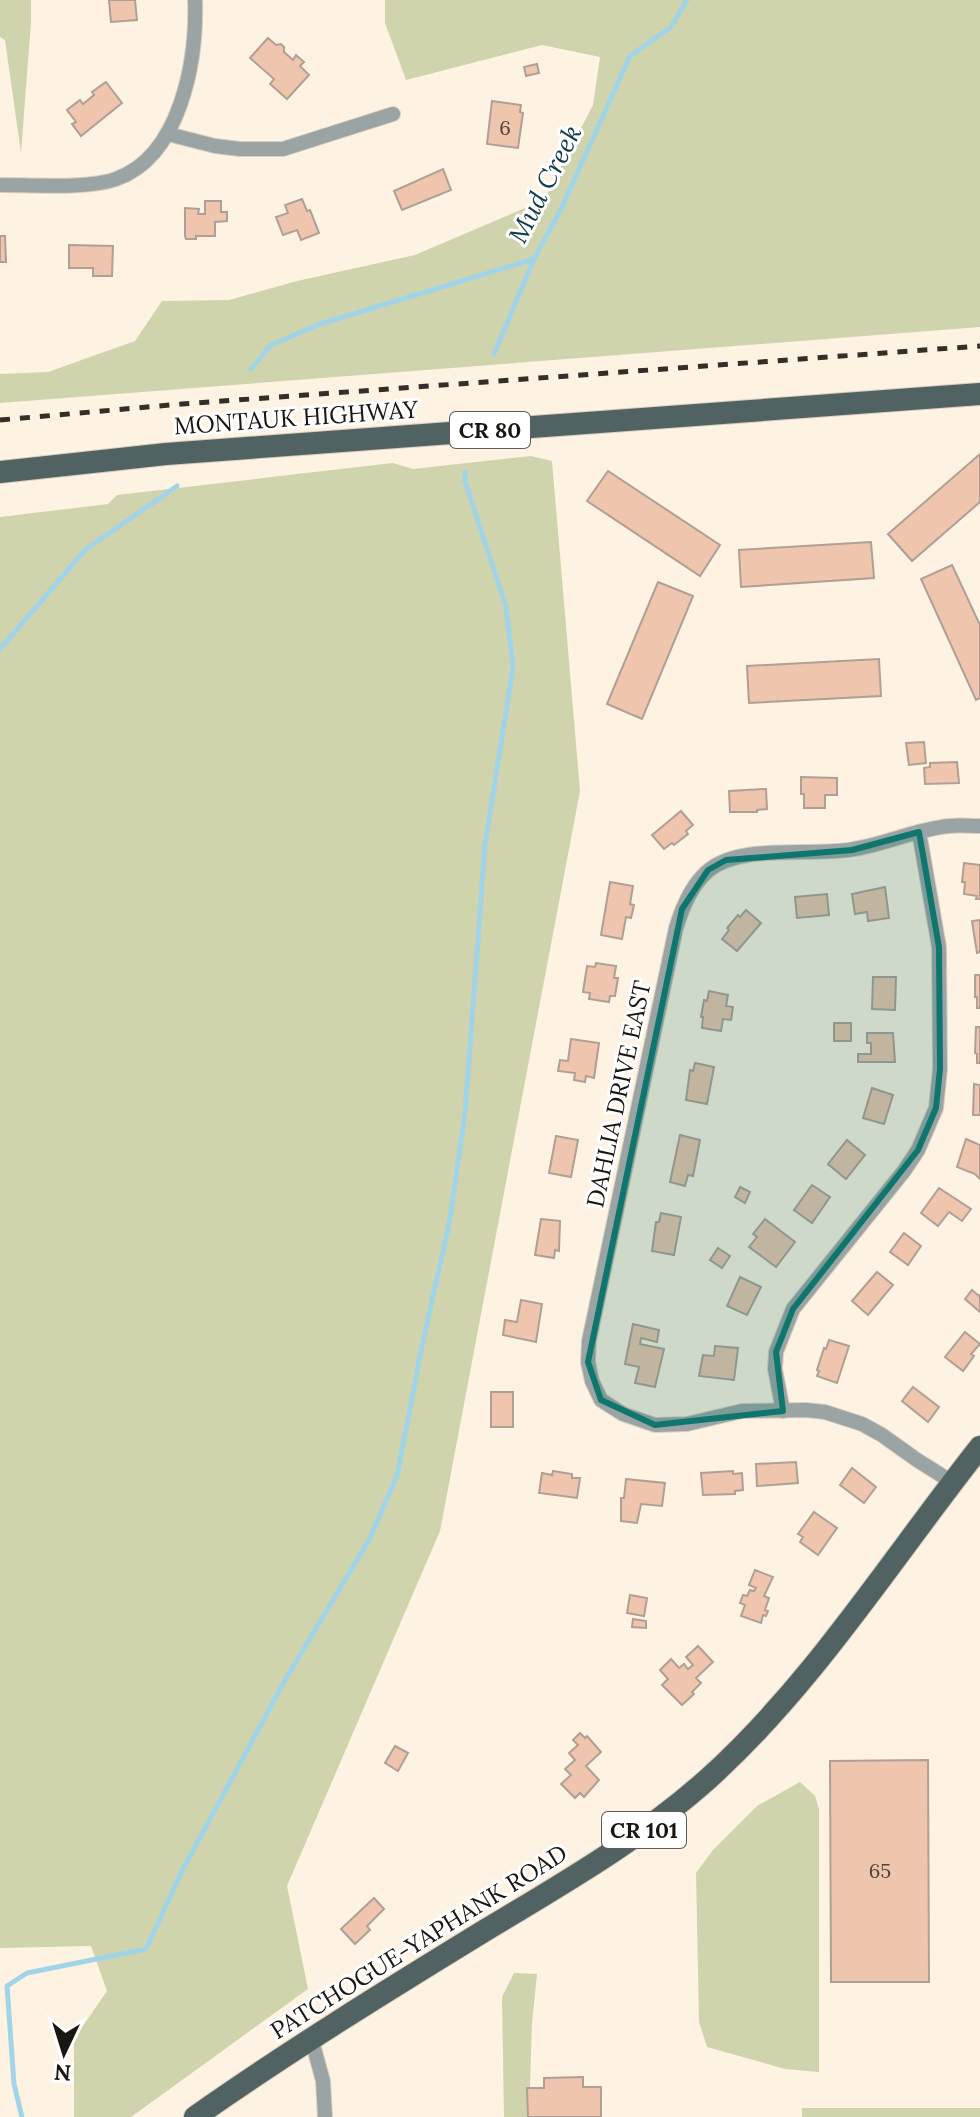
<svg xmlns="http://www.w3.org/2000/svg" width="980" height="2117" font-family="Lora,serif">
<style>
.green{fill:#cfd4ac}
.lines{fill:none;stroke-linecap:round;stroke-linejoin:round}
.stream{stroke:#a2d4e7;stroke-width:5}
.building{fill:#efc5ad;stroke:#b09f95;stroke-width:2}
.street-casing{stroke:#d9cfc0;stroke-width:16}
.primary-casing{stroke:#d9cfc0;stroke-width:24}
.street{stroke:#9aa4a4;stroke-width:14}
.primary{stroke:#516262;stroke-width:22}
.rail{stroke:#332e28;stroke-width:5;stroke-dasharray:10 10;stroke-linecap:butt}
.marked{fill:#0f766e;fill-opacity:0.2;stroke:#0f766e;stroke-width:6;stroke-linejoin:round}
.labels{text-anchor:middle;stroke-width:6;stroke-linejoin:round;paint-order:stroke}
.number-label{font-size:20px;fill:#4e4137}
.shield{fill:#fff;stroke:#5e5b58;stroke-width:2}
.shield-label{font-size:22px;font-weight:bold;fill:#191510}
.street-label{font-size:24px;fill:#191510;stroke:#fff}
.water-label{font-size:26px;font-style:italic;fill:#113d4b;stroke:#fff}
</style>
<rect width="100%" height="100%" fill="#fef2e2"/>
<!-- green -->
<g class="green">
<polygon points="0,0 31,0 31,22 21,153 5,40 0,37"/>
<polygon points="385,0 980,0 980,327 0,403 0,374 48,372 135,341 162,301 229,300 297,281 415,255 544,200 593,105 600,57 542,45 406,80 385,23"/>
<polygon points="531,456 552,461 580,791 440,1531 287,1886 308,1989 131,2117 74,2117 74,2039 107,1991 91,1946 0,1948 0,517 108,504 117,495 393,463 413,469"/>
<polygon points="800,1782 815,1796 819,1809 819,2072 785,2069 707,2047 699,2022 696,1873 713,1850 757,1806"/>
<polygon points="514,1973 537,1974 532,2023 529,2117 504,2117 502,1997"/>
<rect x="802" y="2108" width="178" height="9"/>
</g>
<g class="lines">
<!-- stream -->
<g class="stream">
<polyline points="494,354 534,259"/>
<polyline points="251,369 271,345 320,324 534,259 561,209 630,56 671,27 687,0"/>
<polyline points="0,649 85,550 177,486"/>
<polyline points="22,2117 14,2084 7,1986 27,1973 146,1949 182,1871 284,1682 369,1540 397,1476 422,1346 450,1219 465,1113 485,845 513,667 506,607 465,481 465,472"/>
</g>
</g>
<!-- building -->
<g class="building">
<polygon points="109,0 135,0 137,20 111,22"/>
<polygon points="268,38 276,45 281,44 284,47 284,52 293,60 296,55 304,62 300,66 309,75 287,99 270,84 274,79 250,58"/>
<polygon points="537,64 539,73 526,76 524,67"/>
<polygon points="106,82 122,103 81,136 72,124 76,122 67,110 80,100 83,104 94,95 92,92"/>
<polygon points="492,101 521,105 520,112 523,113 518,148 487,144"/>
<polygon points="443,169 451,190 402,210 394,191"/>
<polygon points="302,199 307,211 310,210 319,233 301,240 297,230 283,235 276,217 288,213 285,205"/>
<polygon points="205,201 221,201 221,212 227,212 227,221 215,222 215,236 196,236 196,239 186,239 185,236 185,208 199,209 198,214 205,214"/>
<polygon points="0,236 5,236 6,262 0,262"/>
<polygon points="69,245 113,246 112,276 93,276 93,268 69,268"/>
<polygon points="980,454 980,502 912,561 888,534"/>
<polygon points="608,471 720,545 700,576 587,501"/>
<polygon points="871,542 874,578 741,587 739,550"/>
<polygon points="952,565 980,625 980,698 976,700 921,579"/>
<polygon points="658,582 693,596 642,719 607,704"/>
<polygon points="879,659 881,696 749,703 747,666"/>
<polygon points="924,742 926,763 909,765 906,743"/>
<polygon points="957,762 959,783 925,784 924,768 930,767 930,763"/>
<polygon points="801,777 837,778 837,795 825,795 825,808 804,808 804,794 801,794"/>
<polygon points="766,789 767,809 757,810 757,812 730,812 729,791"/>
<polygon points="681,811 693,825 686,831 688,834 674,845 672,843 664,849 652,835"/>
<polygon points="964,863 980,865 980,899 976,899 977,896 964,894 965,882 962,882"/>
<polygon points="610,882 633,886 630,904 634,905 631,918 626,917 622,939 601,935"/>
<polygon points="885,887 889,918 868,921 867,912 855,914 852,894"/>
<polygon points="827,894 829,915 797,918 795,897"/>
<polygon points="746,910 761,923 737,951 722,939 729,930 727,928 738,915 740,917"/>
<polygon points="980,920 980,952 977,953 972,921"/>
<polygon points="596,963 616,966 614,978 618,978 615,996 610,996 609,1002 589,999 590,993 583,992 587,966 595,967"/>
<polygon points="975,975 980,975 980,1008 977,1008 977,997 975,997"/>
<polygon points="873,977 896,977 895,1010 872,1009"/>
<polygon points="709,991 728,995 726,1006 733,1007 731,1020 723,1019 721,1031 702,1028 703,1017 701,1017 704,1000 707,1001"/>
<rect x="834" y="1023" width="17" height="18"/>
<polygon points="976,1027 980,1027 980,1063 977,1063 977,1054 975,1053"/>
<polygon points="867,1033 893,1033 895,1062 858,1062 858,1054 871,1054 871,1043 867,1043"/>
<polygon points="571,1039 599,1043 594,1078 586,1076 585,1082 574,1080 575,1073 558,1071 560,1060 568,1061"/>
<polygon points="695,1063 714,1067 707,1104 686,1100 690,1070 693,1071"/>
<polygon points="974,1084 980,1085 980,1115 973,1115"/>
<polygon points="872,1088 893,1095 884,1124 863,1118"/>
<polygon points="680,1135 700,1140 693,1176 688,1175 685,1186 670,1182"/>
<polygon points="556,1136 578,1140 571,1177 549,1173"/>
<polygon points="966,1139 980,1145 980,1179 975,1174 957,1167"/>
<polygon points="847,1140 865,1155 846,1179 828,1164"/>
<polygon points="812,1185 830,1197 812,1223 794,1210"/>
<polygon points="740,1187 750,1192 745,1203 735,1197"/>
<polygon points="939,1188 971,1209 962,1221 949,1212 938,1226 921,1213"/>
<polygon points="661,1213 681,1217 674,1255 652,1251 656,1222 659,1222"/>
<polygon points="541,1219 560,1221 559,1251 555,1250 554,1258 535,1255"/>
<polygon points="765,1219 795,1242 776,1267 749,1247 757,1237 753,1234"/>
<polygon points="904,1233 921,1246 908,1265 890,1252"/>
<polygon points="718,1248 730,1256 722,1268 710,1260"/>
<polygon points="877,1272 893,1285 868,1315 852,1301"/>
<polygon points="740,1277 761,1287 747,1315 727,1306"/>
<polygon points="972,1290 979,1296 980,1295 980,1312 965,1299"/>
<polygon points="521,1300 542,1304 536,1342 503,1335 505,1320 517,1322"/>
<polygon points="633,1324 659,1330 657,1342 641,1338 640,1344 664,1349 655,1387 635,1383 639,1367 625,1364"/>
<polygon points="965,1332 980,1344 971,1354 974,1356 963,1371 945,1357"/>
<polygon points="829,1340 849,1346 837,1383 817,1376 819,1371 817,1370 824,1348 826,1349"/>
<polygon points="715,1346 738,1348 734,1380 699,1376 703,1355 714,1356"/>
<polygon points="913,1387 939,1407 928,1422 902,1401"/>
<rect x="491" y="1392" width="22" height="35"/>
<polygon points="796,1462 798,1483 757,1486 756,1464"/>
<polygon points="852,1468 876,1487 864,1503 840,1485"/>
<polygon points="553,1471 572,1474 572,1478 580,1478 577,1498 539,1493 542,1473 552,1475"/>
<polygon points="733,1471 733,1474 742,1473 743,1490 735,1491 735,1494 703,1495 701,1473"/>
<polygon points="626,1479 665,1483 662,1506 641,1504 637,1523 621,1521 621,1498 624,1498"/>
<polygon points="814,1512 837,1528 818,1555 800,1542 803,1537 798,1534"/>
<polygon points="755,1570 773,1577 764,1596 769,1598 765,1610 768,1611 766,1616 763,1615 761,1623 741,1616 745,1605 740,1603 743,1595 747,1596 750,1590 754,1591 756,1588 749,1585"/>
<polygon points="630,1595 647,1598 644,1616 627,1613"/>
<polygon points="633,1619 646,1621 646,1628 632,1627"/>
<polygon points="698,1646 713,1662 696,1678 701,1683 692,1692 694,1694 682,1705 662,1685 668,1679 660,1670 671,1659 679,1668 684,1664 688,1669 693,1665 686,1657"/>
<polygon points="580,1733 585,1738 587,1736 601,1752 586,1766 599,1780 584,1797 580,1793 575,1798 561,1784 571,1775 565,1769 575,1760 569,1753 578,1745 573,1740"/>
<polygon points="395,1746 408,1753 398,1771 385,1763"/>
<polygon points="928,1760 929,1982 831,1982 830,1761"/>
<polygon points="374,1898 384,1909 367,1926 370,1930 355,1944 341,1929"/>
<polygon points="583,2077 583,2087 601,2087 601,2117 528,2117 527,2088 544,2088 544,2078"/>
</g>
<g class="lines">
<defs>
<g id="street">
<polyline points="168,134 215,146 240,149 283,149 393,114"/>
<path d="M0,185C31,185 89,189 116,179C181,156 197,60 195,0"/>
<polyline points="783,1411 775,1369 776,1352 793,1309 904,1171 918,1150 936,1108 940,1069 939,947 919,832"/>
<path d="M952,1482L917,1460L882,1435L862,1424L825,1412L806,1410L742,1411L687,1424L655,1425L623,1414L601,1400L592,1381L588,1362L589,1341L676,928C682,908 693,883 709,870C743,843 812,857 854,849C886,844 917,829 949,826C959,825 970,826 980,826"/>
<polyline points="311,2037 323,2081 325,2117"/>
</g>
<g id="primary">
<polyline points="0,472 166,454 980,394"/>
<path d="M195,2117C289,2051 386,1991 484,1931C562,1884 641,1839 709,1778C814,1683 892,1558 980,1447"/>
</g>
</defs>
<!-- street casing -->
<use href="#street" class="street-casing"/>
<!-- primary casing -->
<use href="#primary" class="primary-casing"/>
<!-- street -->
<use href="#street" class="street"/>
<!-- primary -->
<use href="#primary" class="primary"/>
<!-- rail -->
<polyline class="rail" points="0,420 182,404 980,346"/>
</g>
<!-- marked area -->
<path class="marked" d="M919,832L939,947L940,1069L936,1108L918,1150L793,1309L776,1352L783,1411L655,1425L601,1400L588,1362L682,909L708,870L726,860L852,850Z"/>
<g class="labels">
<!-- number labels -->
<g class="number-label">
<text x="505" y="135">6</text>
<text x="880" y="1878">65</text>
</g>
<!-- shield labels -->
<g class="shield">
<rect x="450" y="412" width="80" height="36" rx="6"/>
<rect x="602" y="1812" width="84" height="36" rx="6"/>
</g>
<g class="shield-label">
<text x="490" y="438">CR 80</text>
<text x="644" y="1838">CR 101</text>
</g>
<!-- street labels -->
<g class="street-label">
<text transform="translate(296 418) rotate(-4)" y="8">MONTAUK HIGHWAY</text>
<text transform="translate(619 1094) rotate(-78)" y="8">DAHLIA DRIVE EAST</text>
<text transform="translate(419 1942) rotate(-32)" y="8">PATCHOGUE-YAPHANK ROAD</text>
</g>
<!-- water labels -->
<g class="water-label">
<text transform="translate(545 184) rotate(-63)" y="9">Mud Creek</text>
</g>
</g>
<!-- north arrow -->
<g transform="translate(64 2053) rotate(184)" stroke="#ffffff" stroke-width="6" paint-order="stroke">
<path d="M0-6L14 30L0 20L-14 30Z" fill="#191510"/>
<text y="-12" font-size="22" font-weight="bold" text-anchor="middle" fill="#191510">N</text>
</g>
</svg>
